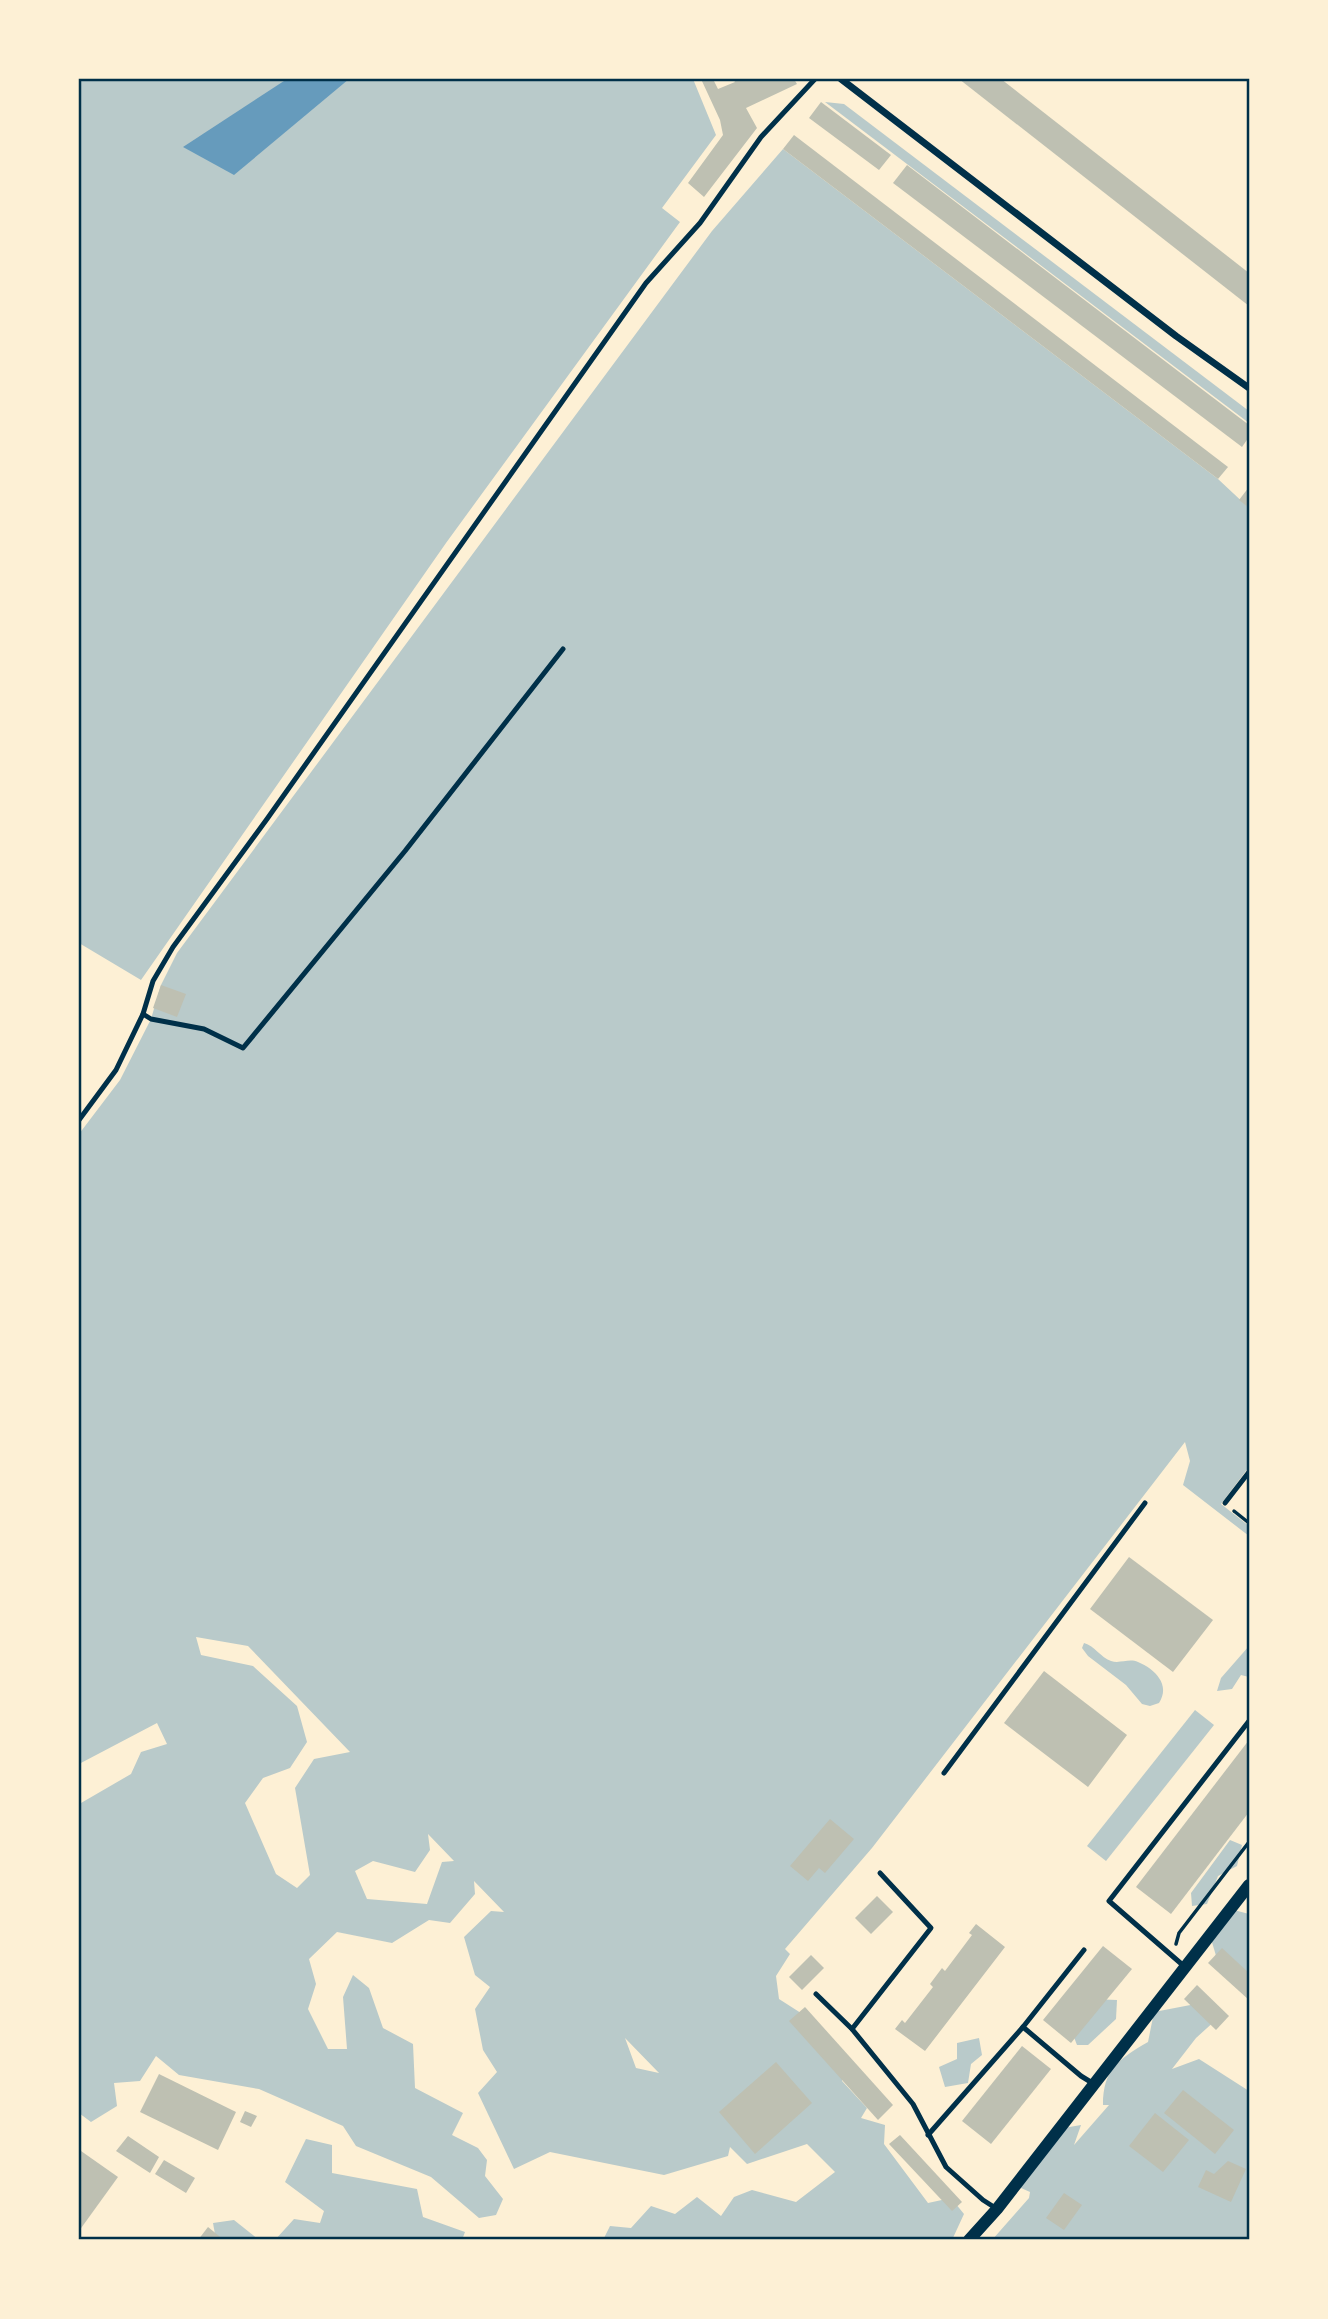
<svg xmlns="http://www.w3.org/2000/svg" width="1328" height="2319" font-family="'Crimson Pro',serif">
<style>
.green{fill:#b9caca;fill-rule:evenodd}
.water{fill:#669bbc}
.building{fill:#bec0b2}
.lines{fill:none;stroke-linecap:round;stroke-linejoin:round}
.path{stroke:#003049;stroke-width:3.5}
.service{stroke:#003049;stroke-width:5}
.minor{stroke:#003049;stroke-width:7}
.tertiary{stroke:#003049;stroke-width:12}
.neatline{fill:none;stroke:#003049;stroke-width:2.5}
</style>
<rect width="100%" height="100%" fill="#fdf0d5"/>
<!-- green -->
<g class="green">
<polygon points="79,79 693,79 716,135 662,208 680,222 446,543 141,980 79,943"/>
<polygon points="825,102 844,104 1249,411 1249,423"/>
<path d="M783,149L1218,479L1249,508V1467L1221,1504L1249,1526V1536L1183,1485L1190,1461L1185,1442L872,1848L785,1949L790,1954L776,1976L779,1999L804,2015L843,2075L842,2081L867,2108L861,2118L885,2125L884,2144L928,2203L951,2198L964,2214L952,2240H603L610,2226L631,2228L651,2206L675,2214L697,2197L721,2216L734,2197L752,2190L796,2202L835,2172L807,2144L747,2164L730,2147L728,2156L664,2175L550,2152L514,2169L478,2093L497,2072L483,2050L475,2009L490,1987L475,1975L464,1937L491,1911L504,1912L474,1881L475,1894L450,1923L429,1920L392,1943L337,1932L309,1959L316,1984L308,2009L328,2049H347L343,1997L353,1975L369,1988L383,2028L413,2044L415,2088L463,2113L452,2135L478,2148L487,2160L485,2176L503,2199L496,2215L479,2218L431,2177L356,2146L343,2126L259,2089L179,2075L156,2056L140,2081L114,2083L117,2106L91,2122L79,2113V1831L81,1803L131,1774L141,1752L167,1744L157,1723L79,1764V1134L120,1080L151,1019L161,985L177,953L712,231ZM196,1637L248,1646L350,1752L314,1759L295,1788L310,1875L297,1888L276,1874L245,1803L263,1778L290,1768L307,1742L297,1706L253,1666L201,1655ZM428,1834L454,1861L442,1862L427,1904L367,1899L355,1871L373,1861L415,1872L430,1850ZM625,2038L659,2073L636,2068Z"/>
<path d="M1084,1643C1095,1646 1100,1657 1111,1661C1120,1664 1129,1658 1138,1662C1155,1669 1171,1685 1159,1703L1150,1706L1142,1704L1126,1685L1088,1656L1082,1648Z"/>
<polygon points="1249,1646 1249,1677 1241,1675 1232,1689 1217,1691 1221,1678"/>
<polygon points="1195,1710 1214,1725 1106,1861 1087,1846"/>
<polygon points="1230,1840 1242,1845 1237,1866 1218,1876 1207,1904 1192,1906 1191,1893"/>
<polygon points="1234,1910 1249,1914 1249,1985 1220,1969 1211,1939"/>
<polygon points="1091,1999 1117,2000 1116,2019 1088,2045 1077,2045 1070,2027"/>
<path d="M1206,2002L1217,2019L1196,2038L1172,2069L1199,2059L1249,2091V2240H992L1029,2198L1030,2192L1012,2184L1052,2130L1081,2125L1074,2145L1109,2105H1103C1103,2069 1119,2059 1148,2042L1154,2012Z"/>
<polygon points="979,2038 982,2055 971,2064 968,2083 945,2087 939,2067 957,2059 957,2043"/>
<polygon points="306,2139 332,2145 332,2173 417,2189 423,2217 465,2232 462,2240 275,2240 294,2219 320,2223 324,2211 285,2182"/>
<polygon points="234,2220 259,2240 216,2240 213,2223"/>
</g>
<!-- water -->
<polygon class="water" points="287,79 349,79 234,175 183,147"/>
<!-- building -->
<g class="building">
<polygon points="701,79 713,79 718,89 735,82 733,79 794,79 797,84 746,108 757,128 704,197 688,183 723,135 720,120"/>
<polygon points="959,79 1001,79 1249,273 1249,306"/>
<polygon points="821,102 891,155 879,170 809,118"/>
<polygon points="794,135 1228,467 1218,479 783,149"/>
<polygon points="907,165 1249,425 1249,437 1242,447 893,183"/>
<polygon points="1249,487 1249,508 1239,500"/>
<polygon points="161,985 186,994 177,1017 153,1008"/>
<polygon points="1129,1557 1213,1620 1173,1672 1090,1609"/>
<polygon points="1044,1671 1127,1735 1088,1787 1004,1723"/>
<polygon points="1249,1740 1249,1812 1171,1914 1136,1887"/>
<polygon points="830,1819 854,1839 825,1873 819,1868 808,1881 790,1866"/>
<polygon points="877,1896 893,1912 871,1934 855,1918"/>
<polygon points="976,1924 1005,1947 925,2051 895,2029 902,2020 905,2023 933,1987 930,1984 942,1968 945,1971 972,1935 969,1933"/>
<polygon points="1103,1946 1132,1969 1071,2043 1043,2020"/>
<polygon points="1222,1948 1249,1973 1249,2000 1208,1963"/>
<polygon points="811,1955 824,1968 802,1990 789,1977"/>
<polygon points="1197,1985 1229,2016 1216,2030 1184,1999"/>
<polygon points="805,2007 893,2105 878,2120 789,2021"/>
<polygon points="1022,2046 1051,2069 991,2144 962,2121"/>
<polygon points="776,2062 812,2103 755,2154 719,2112"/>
<polygon points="159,2074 236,2112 218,2150 140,2112"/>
<polygon points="1183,2090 1234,2130 1215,2154 1164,2113"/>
<polygon points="245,2111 257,2116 251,2127 240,2122"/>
<polygon points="1155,2113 1189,2140 1163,2172 1129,2146"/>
<polygon points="900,2135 962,2202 952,2211 889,2144"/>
<polygon points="128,2136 159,2157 150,2173 116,2151"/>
<polygon points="81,2151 118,2177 79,2231 79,2154"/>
<polygon points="164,2160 195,2178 186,2193 155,2174"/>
<polygon points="1228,2161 1246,2169 1231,2202 1198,2187 1206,2170 1214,2174"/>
<polygon points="1064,2193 1082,2205 1064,2230 1046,2218"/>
<polygon points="208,2227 224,2240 198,2240"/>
</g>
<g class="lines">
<!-- path -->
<g class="path">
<polyline points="1234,1511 1249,1523"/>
<polyline points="1176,1944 1179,1933 1249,1842"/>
</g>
<!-- service -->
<g class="service">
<polyline points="143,1014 151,1019 204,1029 243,1048 405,851 563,649"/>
<polyline points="79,1120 116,1070 143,1014 153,981 173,947 267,819 646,283 700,223 761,137 815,79"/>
<polyline points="1225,1503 1249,1472"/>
<polyline points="944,1773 1145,1503"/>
<polyline points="1084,1950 1023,2027 1081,2076 1094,2084"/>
<polyline points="1185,1967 1109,1901 1249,1721"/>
<polyline points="816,1994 852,2029 913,2104 946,2167 983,2200 997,2209"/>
<polyline points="852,2029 931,1928 880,1873"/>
<polyline points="928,2135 1023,2027"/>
</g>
<!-- minor -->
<polyline class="minor" points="841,79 1176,336 1249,388"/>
<!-- tertiary -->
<polyline class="tertiary" points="969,2240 997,2209 1249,1885"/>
</g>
<!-- border -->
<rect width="1328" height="2319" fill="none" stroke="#fdf0d5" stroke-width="161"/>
<rect x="80" y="80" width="1168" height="2158" class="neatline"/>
</svg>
